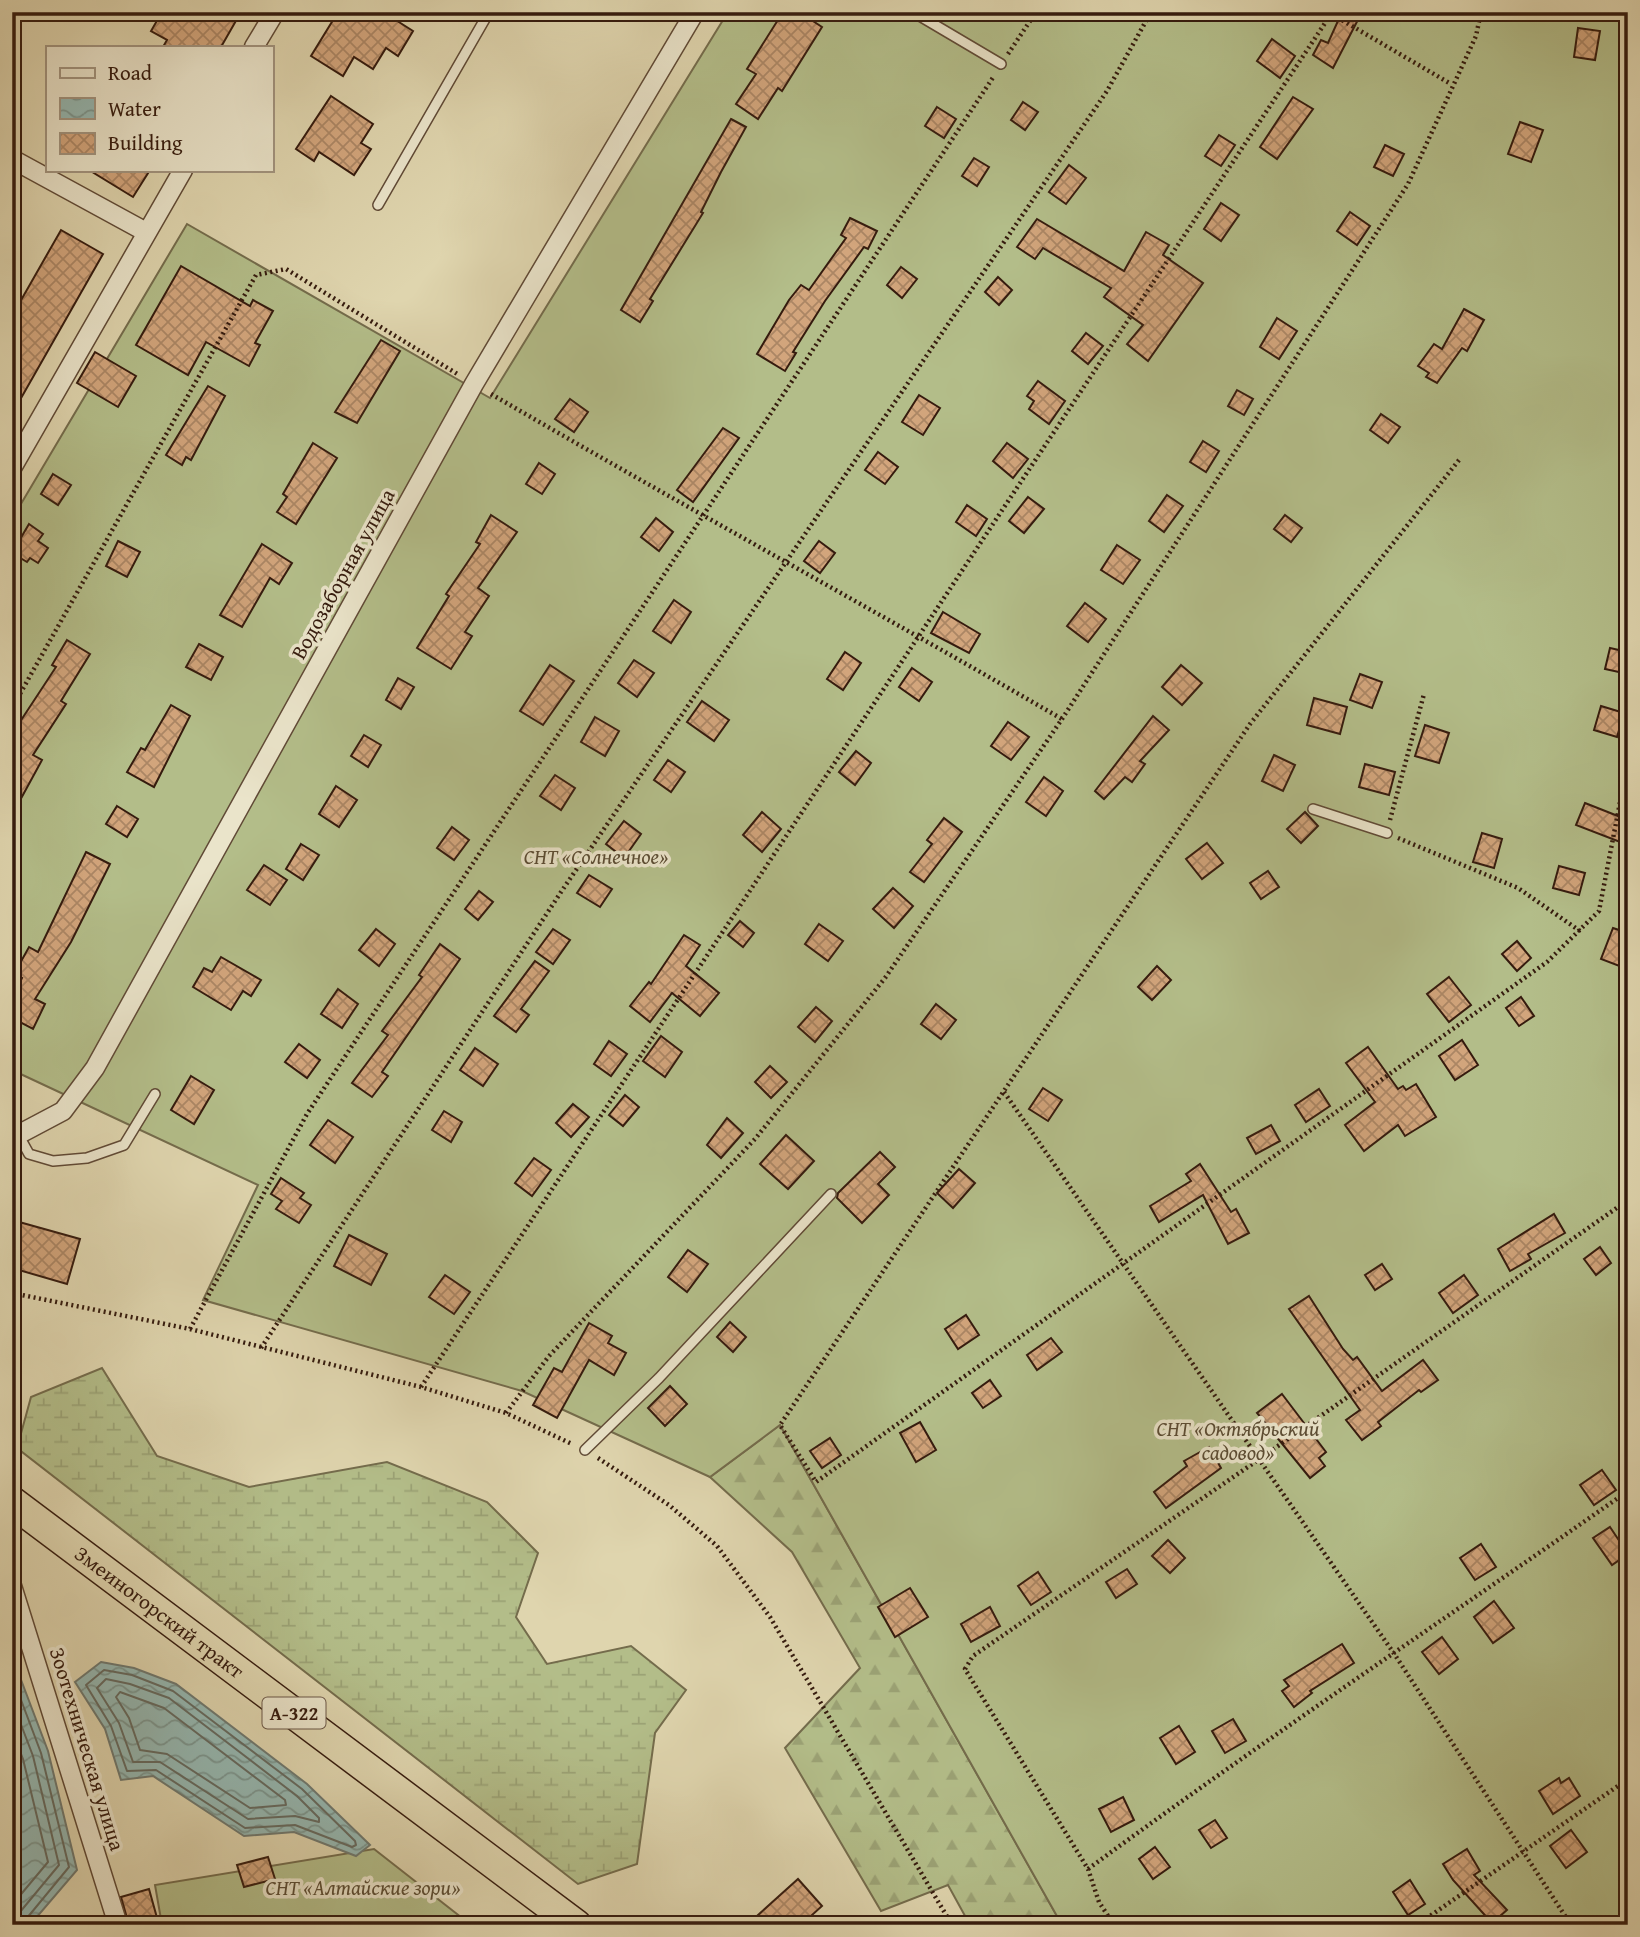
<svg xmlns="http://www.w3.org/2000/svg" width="1640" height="1937" font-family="'Gentium Book Plus',serif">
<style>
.forest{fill:url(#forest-firs);stroke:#746c4c;stroke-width:2}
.wetland{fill:url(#wetland-marsh);stroke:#746c4c;stroke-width:2}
.garden{fill:#b3bd89;stroke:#746c4c;stroke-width:2}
.water{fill:url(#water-waves);stroke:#6f7970;stroke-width:2}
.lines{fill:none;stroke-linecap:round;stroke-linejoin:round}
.shore{stroke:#656a60;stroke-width:2}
.building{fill:url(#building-cross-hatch);stroke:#351b0e;stroke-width:2}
.service-casing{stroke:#604a36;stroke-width:12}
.minor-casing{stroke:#604a36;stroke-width:21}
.trunk-casing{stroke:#351b0e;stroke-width:33}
.path{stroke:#351b0e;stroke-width:4.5;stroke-dasharray:2 3.5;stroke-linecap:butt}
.service{stroke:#eae4ca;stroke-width:9}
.minor{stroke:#eae4ca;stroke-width:18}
.trunk{stroke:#dfd5ae;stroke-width:30}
.labels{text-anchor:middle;stroke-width:7;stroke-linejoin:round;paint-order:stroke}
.shield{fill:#eae4ca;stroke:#6b5746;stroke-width:2}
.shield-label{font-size:19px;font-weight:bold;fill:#351b0e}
.street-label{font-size:21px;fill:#351b0e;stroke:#eae4ca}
.park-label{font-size:21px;font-style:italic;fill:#5b4c33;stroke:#eae4ca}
</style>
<defs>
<pattern id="forest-firs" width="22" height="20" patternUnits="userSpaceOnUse" patternTransform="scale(1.75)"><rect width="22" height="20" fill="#b3bd89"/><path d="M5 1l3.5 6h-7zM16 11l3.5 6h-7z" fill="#9ba275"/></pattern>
<pattern id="wetland-marsh" width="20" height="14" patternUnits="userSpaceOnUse" patternTransform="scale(1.75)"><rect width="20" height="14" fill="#b3bd89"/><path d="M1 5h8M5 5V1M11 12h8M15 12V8" fill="none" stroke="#9ba275"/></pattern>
<pattern id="water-waves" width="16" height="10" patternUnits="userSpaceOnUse" patternTransform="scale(1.75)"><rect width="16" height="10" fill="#95b8b2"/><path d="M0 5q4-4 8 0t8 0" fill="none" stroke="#7a958f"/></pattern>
<pattern id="building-cross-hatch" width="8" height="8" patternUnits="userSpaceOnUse" patternTransform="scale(1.75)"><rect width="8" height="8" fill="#d2a57c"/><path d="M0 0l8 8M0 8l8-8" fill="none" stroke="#ab8664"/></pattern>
</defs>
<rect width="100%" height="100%" fill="#dfd5ae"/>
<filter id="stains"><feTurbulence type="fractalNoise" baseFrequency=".00286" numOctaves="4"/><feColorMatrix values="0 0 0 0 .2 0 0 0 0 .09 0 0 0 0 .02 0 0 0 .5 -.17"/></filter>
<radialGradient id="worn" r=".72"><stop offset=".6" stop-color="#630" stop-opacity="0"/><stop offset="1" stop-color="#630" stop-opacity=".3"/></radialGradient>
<!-- forest -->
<polygon class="forest" points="780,1425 1062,1925 970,1925 948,1885 881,1911 785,1748 860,1668 792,1552 710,1477"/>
<!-- wetland -->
<polygon class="wetland" points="102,1368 157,1456 249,1487 387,1462 487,1502 538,1553 516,1617 547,1664 631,1646 686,1690 655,1733 637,1864 578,1884 17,1448 31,1397"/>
<!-- garden -->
<g class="garden">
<polygon points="728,12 1628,12 1628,1925 1062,1925 780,1425 710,1477 522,1391 203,1300 258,1185 12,1070 12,519 187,224 490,398"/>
<polygon points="374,1849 471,1925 162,1925 155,1885"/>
</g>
<!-- water -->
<g class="water">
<polygon points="12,1656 48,1751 77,1870 30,1925 12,1925"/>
<polygon points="101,1662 134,1668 176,1684 307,1784 370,1845 356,1856 294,1832 244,1836 153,1776 121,1780 105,1729 75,1682"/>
</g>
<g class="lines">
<!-- shore -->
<g class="shore">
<polygon points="104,1670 132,1675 173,1691 302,1789 355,1841 356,1845 352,1847 295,1825 245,1828 156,1770 127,1771 111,1726 86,1685"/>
<polyline points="12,1676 41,1753 69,1867 27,1918 25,1925"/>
<polygon points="106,1679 130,1684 169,1698 297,1796 319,1818 319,1822 295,1816 248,1819 160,1762 133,1762 119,1723 97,1688"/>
<polygon points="120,1692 164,1708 285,1800 286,1805 250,1808 167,1754 140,1750 129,1718 116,1697"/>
<polyline points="12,1701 33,1756 59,1865 20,1912 16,1925"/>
<polyline points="12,1731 23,1759 48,1862 12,1905"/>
</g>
</g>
<!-- building -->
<g class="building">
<polygon points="162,12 241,12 221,47 163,47 167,40 151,31"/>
<polygon points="338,12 383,12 413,31 398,56 386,48 373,69 354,57 343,76 311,56"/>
<polygon points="783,12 799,12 822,27 782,91 778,88 758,119 736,104 756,74 747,69"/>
<polygon points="1342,12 1362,12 1333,68 1313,55 1321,40 1328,43"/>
<polygon points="1578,28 1600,31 1595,60 1574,57"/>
<polygon points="1272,39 1295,56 1280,78 1257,61"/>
<polygon points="331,96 373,124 361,143 371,149 354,175 319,152 314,161 296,149"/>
<polygon points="1293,97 1313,109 1277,159 1260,147"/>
<polygon points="1023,102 1038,112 1025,130 1011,120"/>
<polygon points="937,107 956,119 944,138 925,126"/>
<polygon points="731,119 746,127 721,172 701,212 703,213 650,299 653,301 640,322 621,310"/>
<polygon points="1520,122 1543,130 1531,162 1508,154"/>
<polygon points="1219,135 1235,145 1221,166 1205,156"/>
<polygon points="1385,145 1404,154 1393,176 1374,167"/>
<polygon points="974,158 989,167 977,186 962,176"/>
<polygon points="1069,165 1086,178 1066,204 1049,192"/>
<polygon points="89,170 150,170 133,197"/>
<polygon points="1221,203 1239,215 1221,241 1204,229"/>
<polygon points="1350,212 1370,226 1357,245 1337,231"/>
<polygon points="850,218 877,231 868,249 864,247 825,301 793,352 796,353 785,371 757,354 789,300 801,285 809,290 846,238 841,235"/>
<polygon points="1037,219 1124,271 1146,232 1169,245 1163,255 1203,283 1148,361 1127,344 1143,325 1104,297 1111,288 1043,248 1035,259 1017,247"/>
<polygon points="61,230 103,254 12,414 12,316"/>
<polygon points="181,266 250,306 253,300 273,311 255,343 260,345 249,366 206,342 188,375 136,345"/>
<polygon points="901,267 917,279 902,298 887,285"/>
<polygon points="998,277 1012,290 999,305 985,292"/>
<polygon points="1464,309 1484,320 1467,351 1462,348 1437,383 1426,377 1429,373 1418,366 1434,344 1442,349"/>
<polygon points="1277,318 1297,331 1279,359 1260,347"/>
<polygon points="1086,333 1103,346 1088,364 1072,351"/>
<polygon points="381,340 400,351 357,423 335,412"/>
<polygon points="95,352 136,376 118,407 77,383"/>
<polygon points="1038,381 1065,401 1049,424 1029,409 1034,401 1027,396"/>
<polygon points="208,386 225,396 191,460 186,457 182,465 166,455"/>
<polygon points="1237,390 1253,399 1244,415 1228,406"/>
<polygon points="919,395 940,408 923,435 902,422"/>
<polygon points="570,399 588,412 574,432 555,419"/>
<polygon points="1381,414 1400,427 1388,443 1370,430"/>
<polygon points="723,428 739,438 693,502 677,490"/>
<polygon points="1203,441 1219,451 1206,472 1190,462"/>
<polygon points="313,443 337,458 296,524 277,512 287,497 283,494"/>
<polygon points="1007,443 1028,459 1013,478 993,461"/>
<polygon points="878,452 898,467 885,484 865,470"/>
<polygon points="539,463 555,474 542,494 526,484"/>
<polygon points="53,474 71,485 58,505 41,494"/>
<polygon points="1167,495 1183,506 1164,532 1149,521"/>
<polygon points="1028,497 1044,509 1024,533 1009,521"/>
<polygon points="967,505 987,519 976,536 956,522"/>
<polygon points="491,515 517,532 478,588 489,596 465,632 472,636 451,669 417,648 449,596 446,594 480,544 476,542"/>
<polygon points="1285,515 1302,528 1291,542 1274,529"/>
<polygon points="656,518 673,532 659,551 641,537"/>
<polygon points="29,524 43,534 38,541 48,548 38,563 30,558 27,562 12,553"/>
<polygon points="118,541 140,552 127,577 106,566"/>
<polygon points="819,541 835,553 820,573 804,561"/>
<polygon points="262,544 292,563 279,584 270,578 242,627 220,615"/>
<polygon points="1117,545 1140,560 1123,584 1101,570"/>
<polygon points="674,600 691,612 671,643 653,631"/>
<polygon points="1085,603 1106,619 1088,642 1067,626"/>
<polygon points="943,612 980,634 969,653 931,633"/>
<polygon points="67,640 90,654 61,701 66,704 33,755 42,760 12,815 12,734 56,667 52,665"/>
<polygon points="199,644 223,657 211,680 186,667"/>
<polygon points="1610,648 1628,652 1628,674 1605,669"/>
<polygon points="845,652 861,663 843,690 827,679"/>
<polygon points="634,660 654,673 637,697 618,683"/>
<polygon points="550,665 574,681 543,725 520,711"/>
<polygon points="1181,665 1202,683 1182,705 1162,687"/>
<polygon points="912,668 932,682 919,701 899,687"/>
<polygon points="1360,674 1382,682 1372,708 1350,700"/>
<polygon points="398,678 414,687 401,709 386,700"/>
<polygon points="1314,698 1347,707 1340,734 1307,725"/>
<polygon points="702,701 729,720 714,741 687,722"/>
<polygon points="171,705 190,716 154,787 127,772 141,748 145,750"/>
<polygon points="1601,706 1624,713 1617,737 1594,730"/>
<polygon points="1153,716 1169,730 1140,761 1145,764 1132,782 1125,777 1104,799 1095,791"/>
<polygon points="595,717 619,731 605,756 581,742"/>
<polygon points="1008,722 1029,737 1011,760 991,746"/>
<polygon points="1425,725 1449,733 1439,763 1415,756"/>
<polygon points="364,735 381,745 368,767 351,756"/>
<polygon points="856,751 871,763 855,785 839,772"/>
<polygon points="1274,755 1295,765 1283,791 1262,781"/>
<polygon points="668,760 685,772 671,792 654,780"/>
<polygon points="1365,764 1395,772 1389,795 1359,787"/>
<polygon points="555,775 575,788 561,810 540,796"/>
<polygon points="1044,777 1063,791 1046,816 1026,802"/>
<polygon points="336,786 357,800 339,827 319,814"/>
<polygon points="1585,803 1628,820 1628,845 1576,825"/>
<polygon points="117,806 138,819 127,837 106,824"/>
<polygon points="762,812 781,829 762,852 743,835"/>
<polygon points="1305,812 1318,826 1301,843 1287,829"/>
<polygon points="944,818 962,832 924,882 910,872 932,844 927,840"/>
<polygon points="624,821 641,834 624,858 606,844"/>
<polygon points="452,827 469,840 454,860 437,848"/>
<polygon points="1482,833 1502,839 1494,868 1473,862"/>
<polygon points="1207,843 1223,863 1202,879 1186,859"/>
<polygon points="301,844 319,855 303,880 286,869"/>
<polygon points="86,852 110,864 71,942 35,999 45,1004 33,1029 12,1018 12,998 22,978 14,974 29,947 38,952"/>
<polygon points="264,865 287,880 270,905 247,890"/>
<polygon points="1559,866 1585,873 1579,895 1553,888"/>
<polygon points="1268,871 1279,887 1261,899 1250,883"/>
<polygon points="589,875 612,889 600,907 577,893"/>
<polygon points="893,888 913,906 894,928 873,909"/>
<polygon points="479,891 493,902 478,920 465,909"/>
<polygon points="740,921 754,933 743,947 728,935"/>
<polygon points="819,924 843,941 828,961 805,944"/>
<polygon points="1613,928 1628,933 1628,951 1622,967 1601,959"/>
<polygon points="376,929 395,944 379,966 359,950"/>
<polygon points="553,929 570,940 553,964 536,952"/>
<polygon points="684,935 700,945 686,966 719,993 700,1016 672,993 650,1022 630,1006 649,982 651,984"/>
<polygon points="1517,941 1531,958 1517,971 1502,954"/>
<polygon points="440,944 460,959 382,1072 388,1076 372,1097 352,1083 388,1035 382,1031 422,977 419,975"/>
<polygon points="221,957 261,980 251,996 243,991 231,1010 193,987 204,968 212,972"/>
<polygon points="535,961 549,971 521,1009 529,1015 516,1032 494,1016"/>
<polygon points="1157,966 1171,980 1152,1000 1138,987"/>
<polygon points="1449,977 1471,1005 1449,1022 1427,994"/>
<polygon points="338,989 358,1004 342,1028 321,1014"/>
<polygon points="1521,997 1534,1016 1519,1026 1506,1008"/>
<polygon points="936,1004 956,1020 941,1039 921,1024"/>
<polygon points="816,1007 832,1021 815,1042 798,1027"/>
<polygon points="661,1036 682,1052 665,1077 643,1061"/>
<polygon points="1462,1040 1478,1065 1455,1080 1439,1056"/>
<polygon points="609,1041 627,1054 611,1076 594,1064"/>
<polygon points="299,1044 320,1060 307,1078 285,1062"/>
<polygon points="1368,1047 1398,1089 1403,1086 1406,1090 1416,1084 1436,1117 1405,1136 1398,1125 1364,1151 1345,1125 1375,1102 1346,1063"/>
<polygon points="475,1048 498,1064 483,1086 460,1070"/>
<polygon points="770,1066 787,1082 771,1098 755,1082"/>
<polygon points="191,1076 214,1090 194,1124 171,1110"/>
<polygon points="1043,1088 1062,1100 1048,1121 1029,1109"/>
<polygon points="1319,1089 1330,1106 1306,1122 1295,1105"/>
<polygon points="625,1095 639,1107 623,1126 609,1115"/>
<polygon points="573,1104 589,1117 571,1137 556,1123"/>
<polygon points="444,1111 462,1122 451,1142 432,1130"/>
<polygon points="727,1118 743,1133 721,1158 707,1145"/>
<polygon points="328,1120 353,1137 335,1163 310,1145"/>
<polygon points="1271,1125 1280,1141 1256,1154 1247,1138"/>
<polygon points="786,1135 814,1161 788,1189 760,1164"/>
<polygon points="880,1152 895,1167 878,1184 889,1195 862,1223 837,1198 838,1193"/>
<polygon points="534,1158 551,1170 532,1196 515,1183"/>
<polygon points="1200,1164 1231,1212 1236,1209 1249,1233 1228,1244 1203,1195 1159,1222 1150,1206 1191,1181 1186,1174"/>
<polygon points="959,1169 975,1183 953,1208 937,1193"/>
<polygon points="281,1178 304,1193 300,1198 311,1205 299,1223 276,1209 282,1201 271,1194"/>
<polygon points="1554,1214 1565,1233 1528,1254 1531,1259 1510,1271 1498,1249"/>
<polygon points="12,1220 80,1239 67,1284 12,1268"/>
<polygon points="349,1235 387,1254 371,1285 334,1266"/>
<polygon points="1600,1247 1611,1263 1596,1275 1584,1259"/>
<polygon points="688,1250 708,1264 687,1292 668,1277"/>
<polygon points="1382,1264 1392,1279 1375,1290 1365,1275"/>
<polygon points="445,1275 470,1292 454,1314 429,1297"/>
<polygon points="1464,1275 1478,1295 1453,1313 1439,1293"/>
<polygon points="1309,1296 1343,1349 1353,1360 1357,1357 1382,1391 1423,1360 1438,1380 1421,1392 1419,1390 1378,1422 1381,1426 1362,1440 1346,1420 1360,1410 1289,1309"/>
<polygon points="966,1315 979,1335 958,1349 945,1329"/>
<polygon points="730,1322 746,1337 733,1352 717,1337"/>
<polygon points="589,1323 612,1336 608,1343 626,1353 614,1375 589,1360 557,1418 533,1405 554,1368 562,1372"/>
<polygon points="1051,1338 1062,1352 1037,1370 1027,1355"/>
<polygon points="990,1380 1001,1396 983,1408 972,1393"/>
<polygon points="670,1386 687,1404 665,1426 648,1408"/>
<polygon points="1282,1394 1326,1452 1319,1458 1325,1466 1310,1478 1257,1413"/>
<polygon points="920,1422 936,1450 916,1462 900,1433"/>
<polygon points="830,1438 841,1455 822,1468 810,1451"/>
<polygon points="1209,1447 1221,1468 1166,1508 1154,1492 1187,1466 1184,1461"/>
<polygon points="1602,1470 1616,1490 1594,1505 1580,1485"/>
<polygon points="1610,1527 1628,1554 1612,1565 1593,1538"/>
<polygon points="1168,1540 1185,1558 1170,1573 1152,1556"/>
<polygon points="1481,1544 1496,1567 1475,1580 1460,1558"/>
<polygon points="1127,1569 1137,1584 1116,1598 1106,1582"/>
<polygon points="1038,1572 1051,1592 1031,1605 1018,1586"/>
<polygon points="910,1588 928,1617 895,1637 878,1607"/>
<polygon points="1494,1601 1514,1628 1493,1643 1474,1617"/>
<polygon points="990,1607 1000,1626 971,1642 961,1624"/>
<polygon points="1442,1637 1458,1659 1439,1674 1422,1652"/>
<polygon points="1342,1644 1354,1663 1310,1691 1312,1693 1294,1707 1282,1691 1289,1686 1284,1680"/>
<polygon points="1233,1719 1246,1741 1225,1753 1212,1731"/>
<polygon points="1179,1726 1195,1752 1176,1764 1160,1738"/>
<polygon points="1559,1778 1561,1783 1569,1778 1580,1796 1553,1814 1539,1791"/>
<polygon points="1123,1797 1134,1820 1111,1832 1099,1809"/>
<polygon points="1215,1820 1227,1838 1211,1848 1199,1830"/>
<polygon points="1571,1830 1587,1852 1566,1868 1550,1846"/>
<polygon points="1155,1847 1170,1867 1153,1879 1139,1859"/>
<polygon points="1467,1849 1480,1871 1474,1875 1507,1910 1492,1923 1453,1880 1443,1864"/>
<polygon points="268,1857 275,1879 244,1887 237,1865"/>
<polygon points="798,1879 822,1906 801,1925 747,1925"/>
<polygon points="1410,1880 1425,1904 1408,1915 1393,1892"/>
<polygon points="149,1889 159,1925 129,1925 121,1897"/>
</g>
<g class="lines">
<defs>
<g id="service">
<polyline points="913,12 1001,64"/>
<polyline points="378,205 489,12"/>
<polyline points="1313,809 1387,833"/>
<polyline points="19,1136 29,1154 53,1161 87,1158 124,1145 155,1094"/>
<polyline points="585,1450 659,1378 831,1194"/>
</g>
<g id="minor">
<polyline points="254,47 275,12"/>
<polyline points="12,159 146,232"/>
<polyline points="12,468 183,170"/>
<polyline points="12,1138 63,1111 95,1068 474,384 695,12"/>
<polyline points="12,1586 118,1925"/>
</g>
<g id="trunk">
<path id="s1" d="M12,1502L576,1925"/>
</g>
</defs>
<!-- service casing -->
<use href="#service" class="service-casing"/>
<!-- minor casing -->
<use href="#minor" class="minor-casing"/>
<!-- trunk casing -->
<use href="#trunk" class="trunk-casing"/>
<!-- path -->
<g class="path">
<polyline points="1328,12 1451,84"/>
<polyline points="1008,54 1036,12"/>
<path d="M491,394C680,504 872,609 1062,719"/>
<polyline points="1459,460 1250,724 780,1425 816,1482 1547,962 1599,911 1628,761"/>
<polyline points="12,708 256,275 286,269 459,375"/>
<polyline points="1390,820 1424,694"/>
<polyline points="1398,838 1518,888 1580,931"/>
<polyline points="1004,1092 1395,1655 1571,1925"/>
<polyline points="12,1293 190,1329 421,1387 506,1413 572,1444"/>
<polyline points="190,1329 307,1114 994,76"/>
<polyline points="261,1348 561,892 1107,91 1151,12"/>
<polyline points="421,1387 1331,14"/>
<polyline points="506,1413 549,1356 755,1139 885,978 1062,719 1408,184 1476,36 1481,12"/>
<polyline points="598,1458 669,1505 717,1546 770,1617 952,1925"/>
<path d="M1088,1869C1265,1739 1448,1617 1628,1491"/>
<polyline points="1114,1925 1099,1902 1088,1869 965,1669 973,1656 1258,1460 1628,1200"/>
<polyline points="1417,1925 1628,1779"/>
</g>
<!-- service -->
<use href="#service" class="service"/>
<!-- minor -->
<use href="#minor" class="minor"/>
<!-- trunk -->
<use href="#trunk" class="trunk"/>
</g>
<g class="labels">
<!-- shield labels -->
<rect class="shield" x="262.5" y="1697.5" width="63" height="31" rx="5"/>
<g class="shield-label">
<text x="294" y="1720">А-322</text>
</g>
<!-- street labels -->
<g class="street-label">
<text transform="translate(343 574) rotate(-61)" y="7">Водозаборная улица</text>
<text dy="7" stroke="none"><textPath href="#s1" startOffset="184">Змеиногорский тракт</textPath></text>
<text transform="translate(87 1749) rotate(73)" y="7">Зоотехническая улица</text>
</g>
<!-- park labels -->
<g class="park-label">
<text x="596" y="864">СНТ «Солнечное»</text>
<text x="1238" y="1436">СНТ «Октябрьский<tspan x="1238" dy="24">садовод»</tspan></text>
<text x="363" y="1895">СНТ «Алтайские зори»</text>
</g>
</g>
<!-- margin -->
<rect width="1640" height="1937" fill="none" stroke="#dfd5ae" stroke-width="42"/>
<rect x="14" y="14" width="1612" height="1909" fill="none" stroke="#351b0e" stroke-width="3.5"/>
<rect x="21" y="21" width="1598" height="1895" fill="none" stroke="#351b0e" stroke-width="2"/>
<!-- legend -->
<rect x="46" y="46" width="228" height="126" fill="#eae4ca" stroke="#a2947f" stroke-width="2"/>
<rect x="60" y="68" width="35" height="10" fill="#eae4ca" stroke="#a2947f" stroke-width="2"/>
<text x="108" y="80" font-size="21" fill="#351b0e">Road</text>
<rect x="60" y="98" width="35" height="21" fill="url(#water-waves)" stroke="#a2947f" stroke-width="2"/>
<text x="108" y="116" font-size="21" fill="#351b0e">Water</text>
<rect x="60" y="133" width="35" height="21" fill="url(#building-cross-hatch)" stroke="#a2947f" stroke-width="2"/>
<text x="108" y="150" font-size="21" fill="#351b0e">Building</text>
<rect width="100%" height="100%" filter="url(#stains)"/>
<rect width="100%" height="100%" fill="url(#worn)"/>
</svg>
